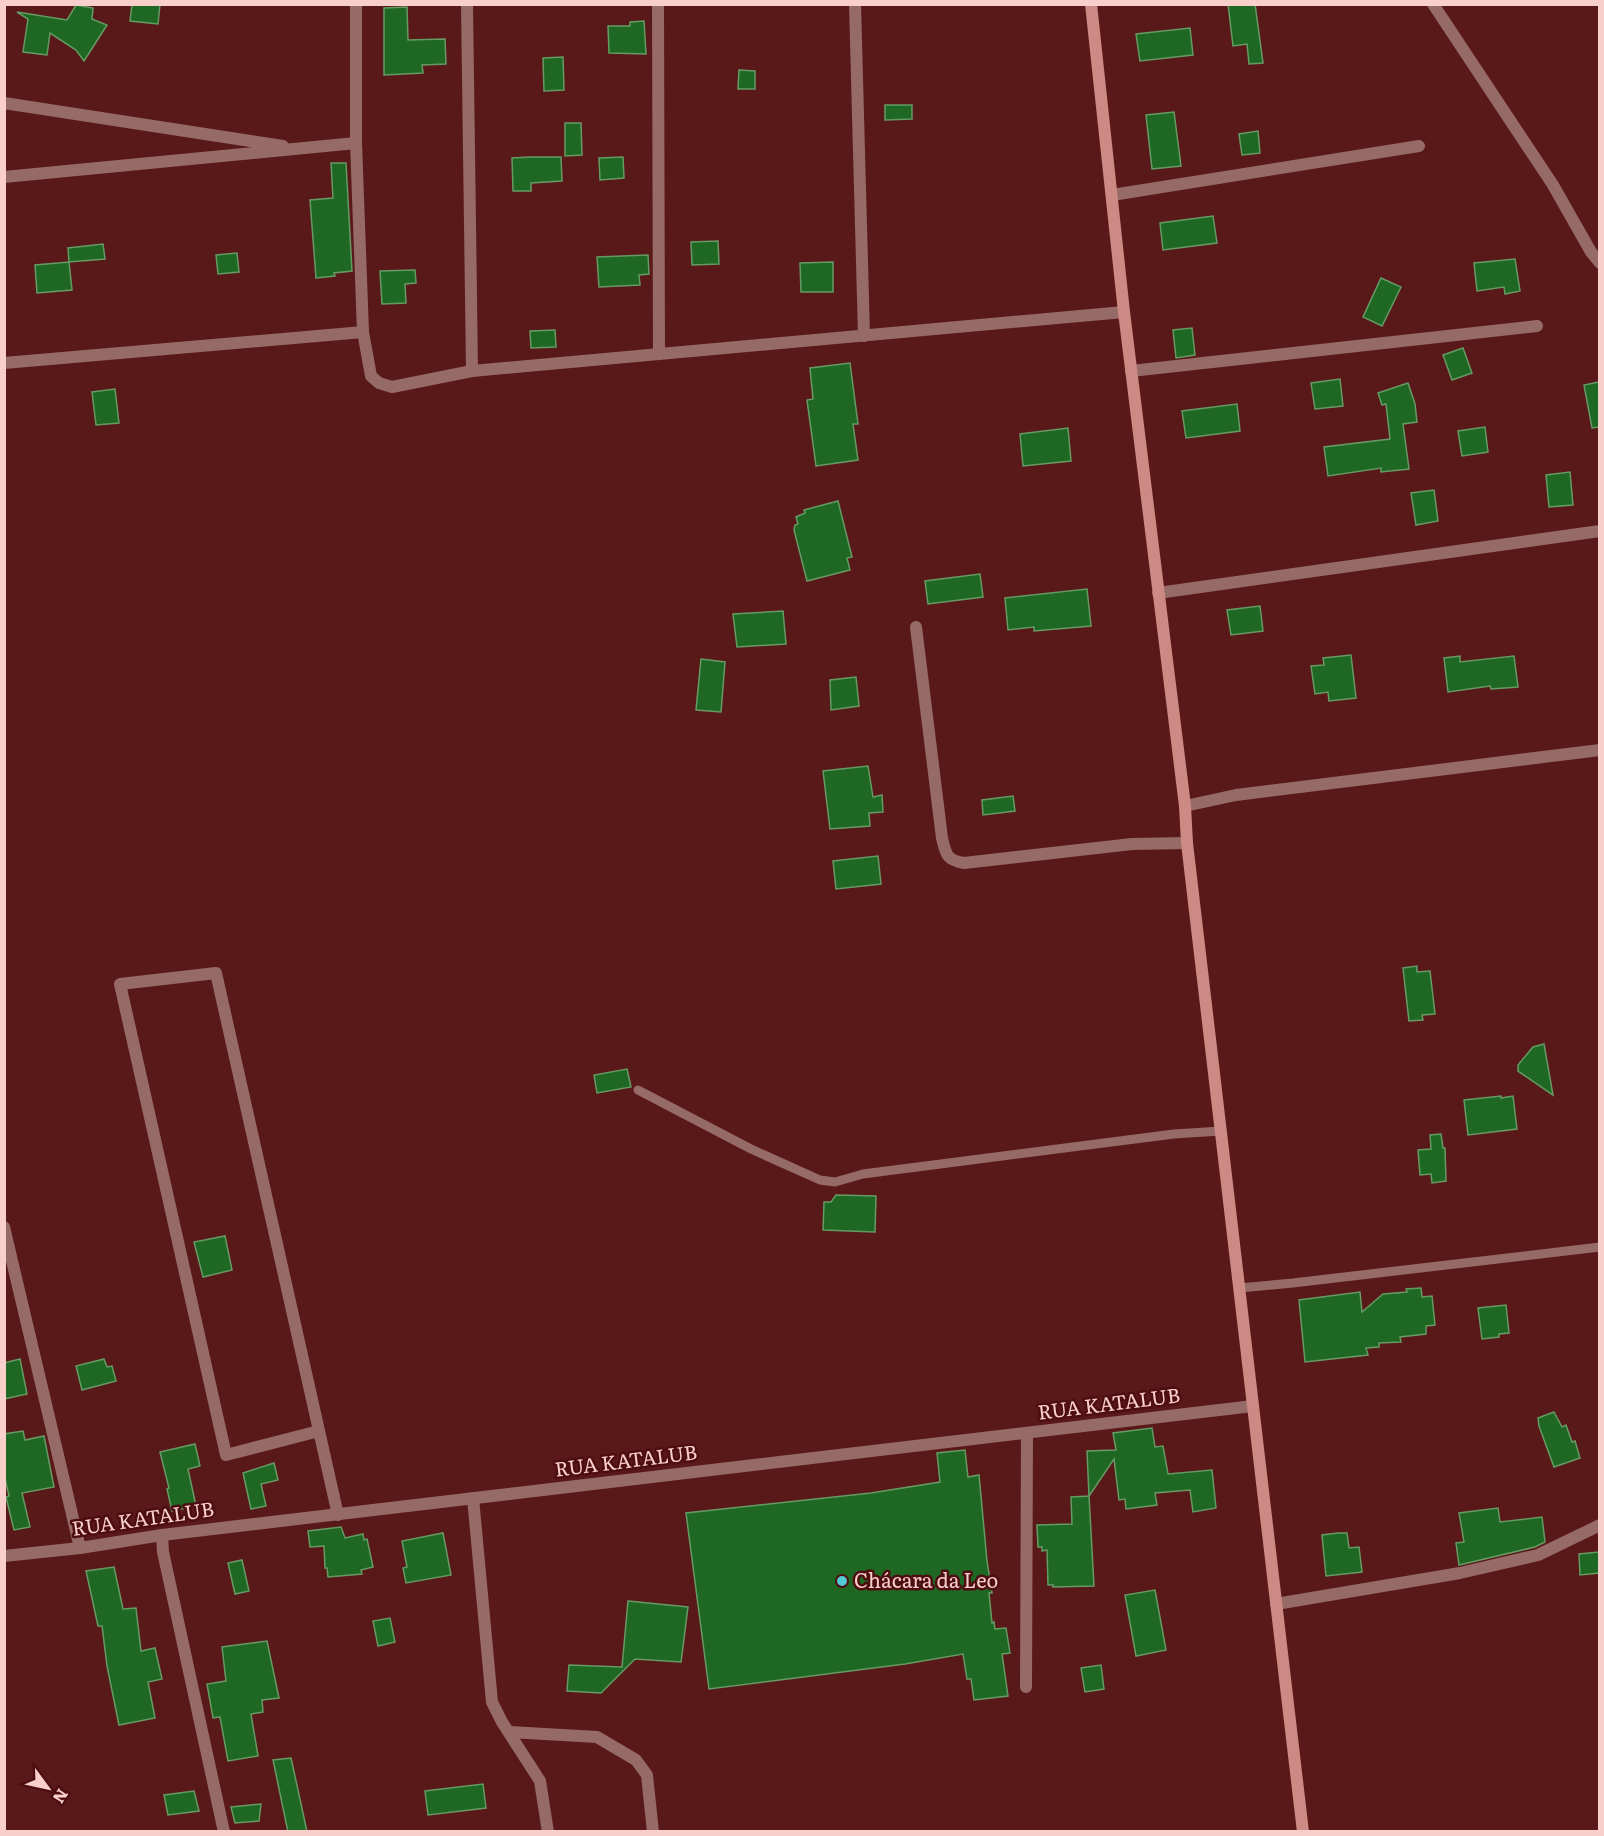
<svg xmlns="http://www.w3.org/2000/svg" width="1604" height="1836" font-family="Literata,serif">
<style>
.building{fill:#1f6823;stroke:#669a65;stroke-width:1.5}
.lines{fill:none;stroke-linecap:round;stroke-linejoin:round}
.service{stroke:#966a67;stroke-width:9}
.minor{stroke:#966a67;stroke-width:12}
.tertiary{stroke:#966a67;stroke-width:12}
.secondary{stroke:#cd8984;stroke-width:12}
.poi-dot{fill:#52cbd7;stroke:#4e0d10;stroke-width:2}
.labels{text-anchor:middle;stroke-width:5;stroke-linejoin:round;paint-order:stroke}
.street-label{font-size:20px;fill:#f9cfcb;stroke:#4e0d10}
.poi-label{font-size:20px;fill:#f9cfcb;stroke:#4e0d10;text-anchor:start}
</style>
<rect width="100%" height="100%" fill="#5a1919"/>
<!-- building -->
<g class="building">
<polygon points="132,4 160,4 158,24 130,21"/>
<polygon points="1228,4 1255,4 1263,63 1249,64 1247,44 1233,46"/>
<polygon points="76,5 93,8 92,19 107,25 84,61 76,50 50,33 47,55 23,52 28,19 17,12 67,20"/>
<polygon points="407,7 408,40 445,39 446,64 422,65 423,73 384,75 384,8"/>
<polygon points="644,21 646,54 609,53 608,26 630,26 630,22"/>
<polygon points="1190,28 1193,55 1140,61 1136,34"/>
<polygon points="563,57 564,90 544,91 543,58"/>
<polygon points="739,70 755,71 755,89 738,89"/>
<polygon points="885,105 912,105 912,119 885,120"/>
<polygon points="1174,112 1181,166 1152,169 1146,115"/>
<polygon points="565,123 581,123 582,155 565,156"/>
<polygon points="1258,131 1260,153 1242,155 1239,134"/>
<polygon points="530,157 561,157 562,181 531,183 531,191 513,191 512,158"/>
<polygon points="623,157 624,178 600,180 599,158"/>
<polygon points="331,163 346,163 352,271 334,273 335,276 316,278 310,200 333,198"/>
<polygon points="1213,216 1217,243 1163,250 1160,223"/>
<polygon points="718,241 719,264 692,265 691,242"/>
<polygon points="103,244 105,259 69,262 68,248"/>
<polygon points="237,253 239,272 218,274 216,255"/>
<polygon points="648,255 649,274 639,275 640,285 599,287 597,257"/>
<polygon points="1515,259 1520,291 1505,294 1504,287 1477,291 1474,263"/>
<polygon points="69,262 72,290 37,293 35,265"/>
<polygon points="833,262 833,292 801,292 800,263"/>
<polygon points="415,270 416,283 405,284 406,303 382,304 380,271"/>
<polygon points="1381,278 1401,287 1382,326 1363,317"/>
<polygon points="1192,328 1195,355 1176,358 1173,330"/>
<polygon points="555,330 556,347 531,348 530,331"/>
<polygon points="1463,348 1472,373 1452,380 1443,355"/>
<polygon points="850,363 858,424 853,424 858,460 816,466 807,400 813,399 810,368"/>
<polygon points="1340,379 1343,406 1315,409 1311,383"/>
<polygon points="1599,382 1599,427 1592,428 1584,385"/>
<polygon points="1408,383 1415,404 1417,422 1403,424 1409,469 1381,472 1381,468 1328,476 1324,447 1390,439 1386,404 1382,405 1378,393"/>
<polygon points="115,389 119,423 96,425 92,392"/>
<polygon points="1237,404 1240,431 1186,438 1182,411"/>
<polygon points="1485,427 1488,452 1462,456 1458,431"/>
<polygon points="1068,428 1071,461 1023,466 1020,434"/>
<polygon points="1570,472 1573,505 1549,507 1546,475"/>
<polygon points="1434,490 1438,521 1416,525 1411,493"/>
<polygon points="838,501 852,557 847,558 850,570 807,581 794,530 795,525 798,524 796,517 805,513 804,510"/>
<polygon points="980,574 983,597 928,604 925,581"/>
<polygon points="1087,589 1091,626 1034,631 1034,627 1008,630 1005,598"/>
<polygon points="1260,606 1263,631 1231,635 1227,610"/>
<polygon points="783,611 786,644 737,647 733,614"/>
<polygon points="1351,655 1356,698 1329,701 1328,692 1315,694 1311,666 1324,665 1323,658"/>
<polygon points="1460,656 1460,662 1514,656 1518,687 1491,689 1490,686 1448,692 1444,658"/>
<polygon points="701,659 725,662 721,712 696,710"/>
<polygon points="856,677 859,706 831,710 830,680"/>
<polygon points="868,766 873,797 882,795 883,812 869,813 870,826 830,829 823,771"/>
<polygon points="1013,796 1015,811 983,815 982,800"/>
<polygon points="878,856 881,884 836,889 833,861"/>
<polygon points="1417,966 1417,972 1430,971 1435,1014 1422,1015 1423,1020 1409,1021 1403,968"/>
<polygon points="1544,1044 1553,1095 1518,1071 1518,1065 1533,1047"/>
<polygon points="627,1069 631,1087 597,1093 594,1075"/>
<polygon points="1501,1096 1501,1098 1513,1096 1517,1129 1468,1135 1464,1100"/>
<polygon points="1441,1134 1443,1148 1445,1148 1446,1181 1432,1183 1431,1174 1420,1175 1418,1150 1431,1149 1430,1135"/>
<polygon points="836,1195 876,1196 875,1232 823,1230 824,1202 831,1202"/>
<polygon points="225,1236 232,1270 203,1277 194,1242"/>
<polygon points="1421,1288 1422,1297 1432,1296 1435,1325 1426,1326 1426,1334 1400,1337 1401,1342 1379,1343 1379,1347 1366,1348 1368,1355 1305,1362 1299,1300 1360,1292 1362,1312 1383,1294 1407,1292 1406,1289"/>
<polygon points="1506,1305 1509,1333 1499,1334 1499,1337 1482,1339 1478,1308"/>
<polygon points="20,1359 27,1394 4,1399 4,1363"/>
<polygon points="104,1359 107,1367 112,1366 116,1381 82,1390 76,1366"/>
<polygon points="1554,1412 1562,1427 1566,1425 1572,1442 1575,1441 1580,1458 1554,1467 1539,1426 1538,1418"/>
<polygon points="1152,1428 1155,1447 1163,1446 1168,1474 1212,1470 1216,1508 1193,1512 1190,1490 1155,1493 1157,1505 1126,1509 1125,1499 1119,1500 1114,1459 1089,1496 1094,1586 1053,1587 1053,1585 1048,1585 1047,1550 1042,1551 1042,1547 1038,1547 1037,1525 1072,1524 1071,1497 1089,1496 1087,1451 1116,1450 1113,1433"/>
<polygon points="23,1431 25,1440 44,1436 54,1487 22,1493 30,1527 14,1530 6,1497 9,1496 4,1474 4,1434"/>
<polygon points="195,1444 200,1466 188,1469 196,1506 172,1511 167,1489 169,1488 160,1452"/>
<polygon points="965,1450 968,1477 979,1475 987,1561 992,1593 989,1593 992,1623 994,1622 995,1629 1006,1628 1010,1653 1002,1654 1008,1696 974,1700 971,1679 967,1679 963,1654 905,1664 709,1689 686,1513 871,1493 940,1482 937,1453"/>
<polygon points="274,1463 278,1480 261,1484 266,1506 251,1509 243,1473"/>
<polygon points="1498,1508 1500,1522 1542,1517 1545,1542 1535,1547 1459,1565 1456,1543 1464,1542 1459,1513"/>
<polygon points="341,1527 345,1538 363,1534 364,1540 367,1539 373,1567 361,1570 362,1574 328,1577 327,1568 325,1568 324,1546 310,1547 308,1531"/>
<polygon points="443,1533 451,1575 406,1583 403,1568 407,1567 402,1541"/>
<polygon points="1338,1533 1347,1533 1349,1548 1359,1547 1362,1572 1326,1576 1322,1535"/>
<polygon points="1599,1552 1599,1573 1580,1575 1579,1554"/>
<polygon points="242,1560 249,1591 235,1594 228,1563"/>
<polygon points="114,1567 123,1609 136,1608 141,1651 155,1648 162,1679 148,1682 155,1718 119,1725 107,1666 102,1626 98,1626 86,1571"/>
<polygon points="1155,1590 1166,1650 1136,1656 1125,1595"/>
<polygon points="628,1601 688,1607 681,1662 635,1659 601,1693 567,1691 569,1665 622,1667"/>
<polygon points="390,1618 395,1642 378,1646 373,1621"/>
<polygon points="267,1641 279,1698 262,1700 263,1712 251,1714 258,1756 228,1761 220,1717 213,1718 207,1684 226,1681 222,1647"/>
<polygon points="1101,1665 1104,1689 1085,1692 1081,1668"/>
<polygon points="291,1758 303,1813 307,1832 288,1832 273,1760"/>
<polygon points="483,1784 486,1808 428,1815 425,1791"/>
<polygon points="194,1791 199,1811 168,1815 164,1795"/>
<polygon points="261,1804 259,1821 235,1823 231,1807"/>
</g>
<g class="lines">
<!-- service -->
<g class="service">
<polyline points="638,1090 751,1149 820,1180 835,1182 863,1174 1174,1134 1221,1131"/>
<polyline points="1239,1288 1293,1283 1600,1247"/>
</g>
<!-- minor -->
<g class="minor">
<polyline points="356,4 356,143 363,332 371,376 379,383 392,387 472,371 1124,312"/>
<polyline points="467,4 472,371"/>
<polyline points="658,4 659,354"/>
<polyline points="855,4 864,336"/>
<polyline points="4,103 283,146"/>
<polyline points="4,177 356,143"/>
<polyline points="1112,195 1419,146"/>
<polyline points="4,363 363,332"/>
<polyline points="1131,371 1537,326"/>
<polyline points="1158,593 1600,531"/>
<path d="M916,627L942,838C946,854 946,860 964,863L1132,844L1187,843"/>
<polyline points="1185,806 1236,795 1600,750"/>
<polyline points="4,1227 80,1548"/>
<polyline points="319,1431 226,1455 120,984 216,973 338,1515"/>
<polyline points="473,1498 492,1702 502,1722 540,1781 548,1832"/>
<polyline points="162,1535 163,1552 224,1832"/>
<polyline points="4,1556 80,1548 162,1535 1253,1406"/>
<polyline points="1276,1604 1460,1573 1538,1555 1600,1525"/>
<polyline points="1026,1687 1027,1433"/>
<polyline points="510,1732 597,1737 636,1760 647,1775 653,1832"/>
</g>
<!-- tertiary -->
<polyline class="tertiary" points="1433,4 1553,185 1591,252 1600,263"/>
<!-- secondary -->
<polyline class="secondary" points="1091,4 1124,312 1185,806 1187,843 1303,1832"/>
</g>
<!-- markers -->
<circle class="poi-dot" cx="842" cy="1581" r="6"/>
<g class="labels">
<!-- street labels -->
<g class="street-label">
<text transform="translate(1109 1404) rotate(-7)" y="7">RUA KATALUB</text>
<text transform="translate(626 1461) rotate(-7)" y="7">RUA KATALUB</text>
<text transform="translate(143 1519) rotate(-8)" y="7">RUA KATALUB</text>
</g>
<!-- poi labels -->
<g class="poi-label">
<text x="854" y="1588">Chácara da Leo</text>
</g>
</g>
<!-- border -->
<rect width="1604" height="1836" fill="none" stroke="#f9cfcb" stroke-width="12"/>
<!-- north arrow -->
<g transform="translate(48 1788) rotate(123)" stroke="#4e0d10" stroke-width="4.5" paint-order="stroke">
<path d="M0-4.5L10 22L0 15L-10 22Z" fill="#f9cfcb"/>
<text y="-9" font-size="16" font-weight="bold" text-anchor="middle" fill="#f9cfcb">N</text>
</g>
</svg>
